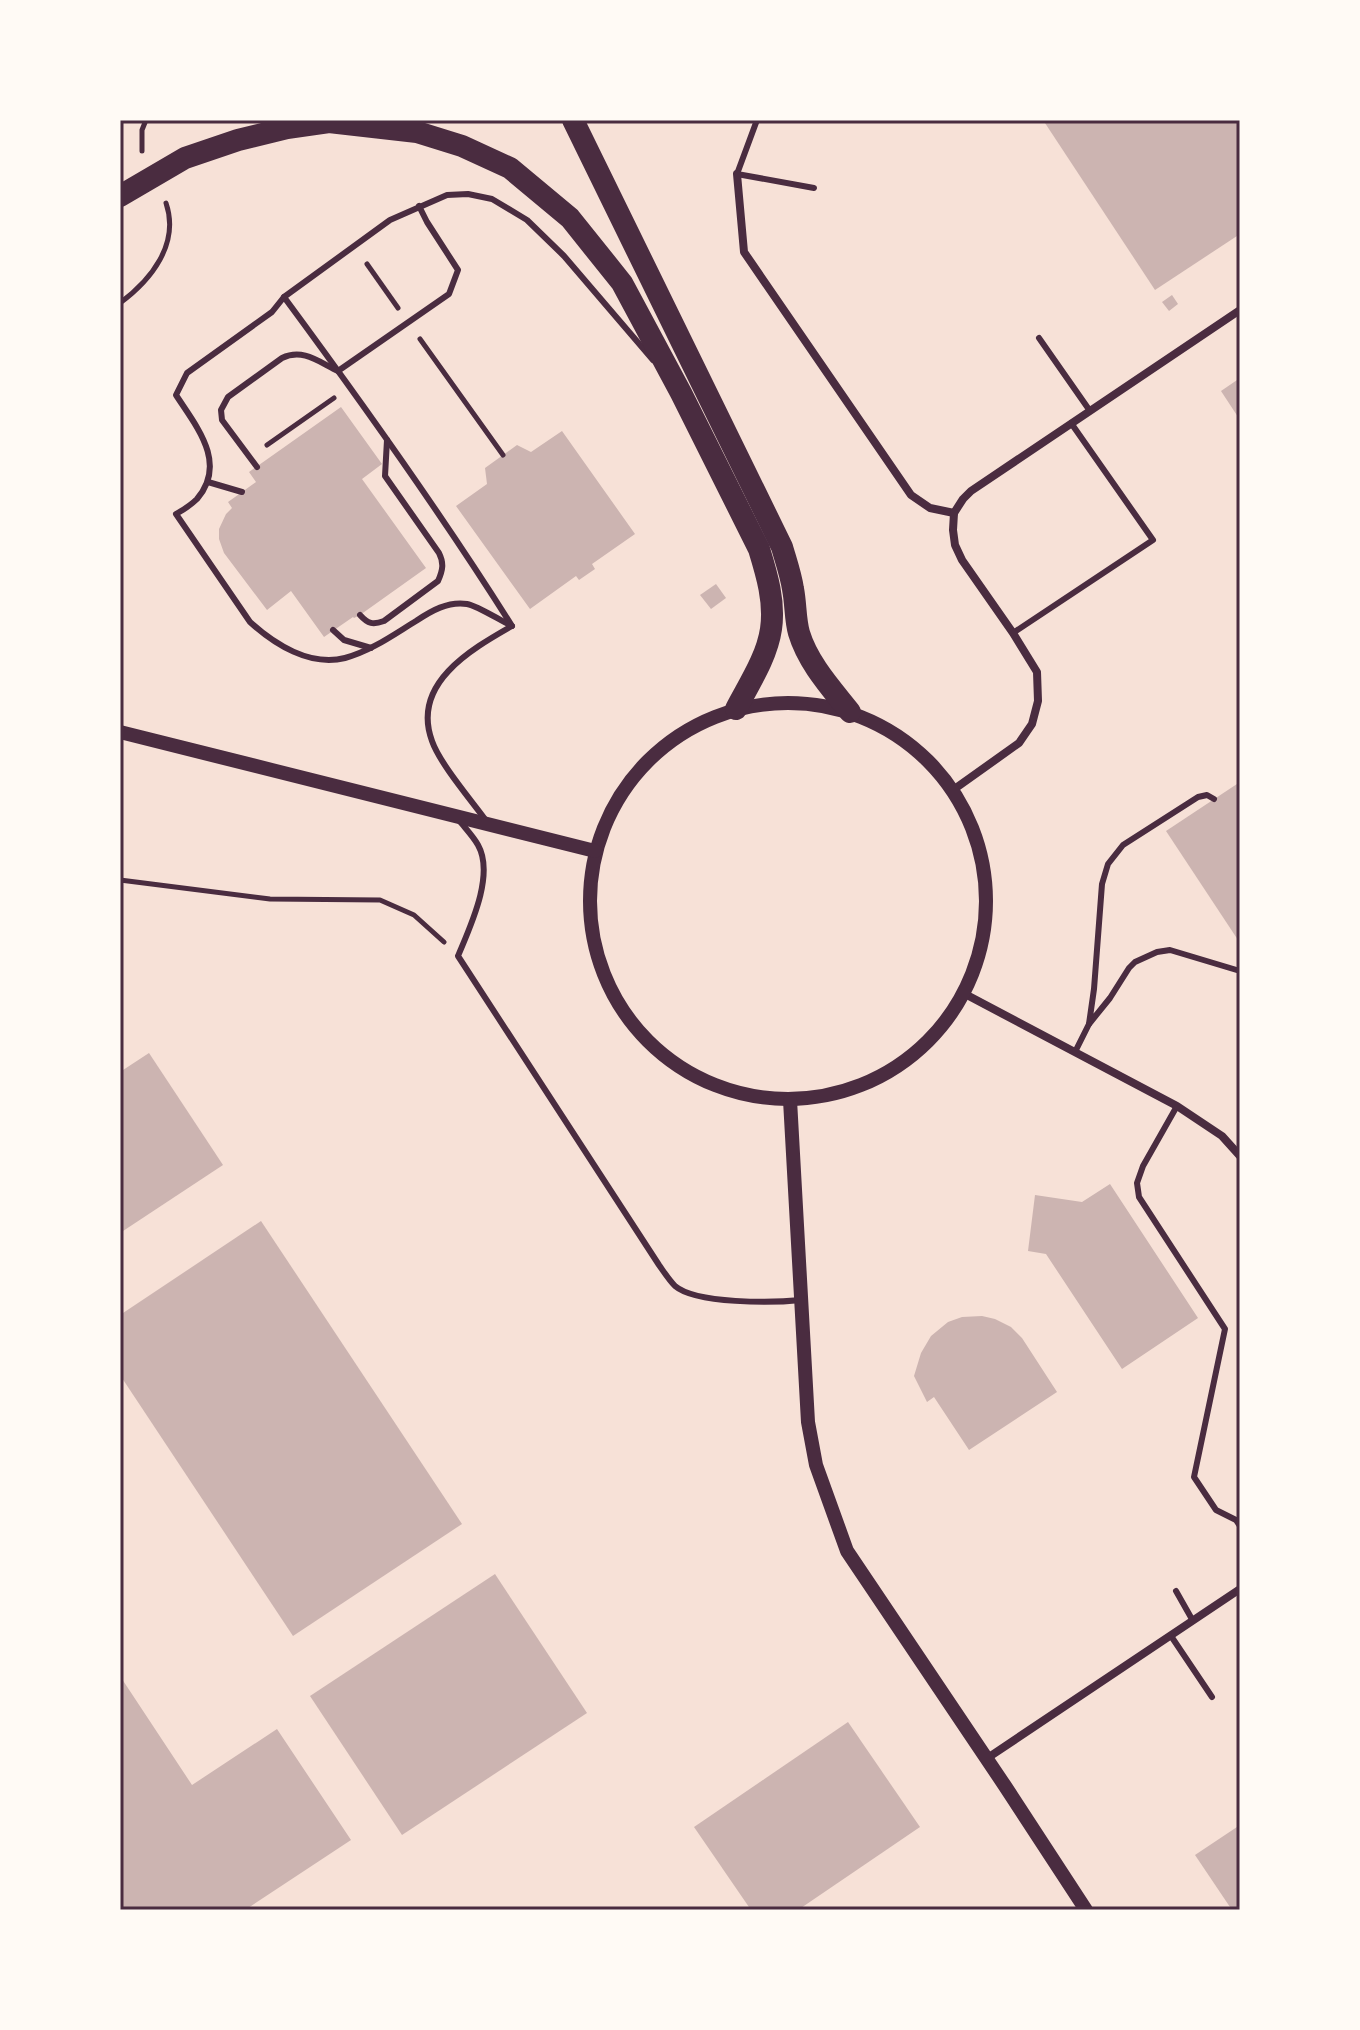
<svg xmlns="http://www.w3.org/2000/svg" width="1360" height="2030" font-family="'Exo 2',sans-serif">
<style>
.building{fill:#ccb4b1}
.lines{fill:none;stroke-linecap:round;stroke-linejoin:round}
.path{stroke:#4a2c40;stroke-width:5}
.service{stroke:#4a2c40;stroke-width:6}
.minor{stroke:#4a2c40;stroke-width:8}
.tertiary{stroke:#4a2c40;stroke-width:14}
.trunk{stroke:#4a2c40;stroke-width:22}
.neatline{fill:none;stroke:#4a2c40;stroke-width:3}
</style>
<rect width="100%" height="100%" fill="#f7e1d7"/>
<!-- building -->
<g class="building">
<polygon points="1043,120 1240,120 1240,234 1155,290"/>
<polygon points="1172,295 1178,304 1169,311 1162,302"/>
<polygon points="1240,378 1240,420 1221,391"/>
<polygon points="341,407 382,464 362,479 426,568 360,615 354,618 353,617 324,637 291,591 267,610 224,553 219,539 219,529 226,514 232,508 228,502 256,482 249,472"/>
<polygon points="562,431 635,534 592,564 595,569 579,580 576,576 530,609 456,506 487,484 485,468 517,445 531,452"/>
<polygon points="716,584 726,598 711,609 700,595"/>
<polygon points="1240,782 1240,943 1166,831"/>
<polygon points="149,1053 223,1165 120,1233 120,1072"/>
<polygon points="1110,1184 1198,1318 1122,1369 1046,1254 1028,1251 1035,1195 1082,1202"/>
<polygon points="261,1221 462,1524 293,1636 120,1375 120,1315"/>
<polygon points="982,1316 995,1319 1011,1327 1022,1338 1057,1392 969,1450 934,1397 927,1402 914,1376 921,1353 931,1336 948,1322 962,1317"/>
<polygon points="495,1574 587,1713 402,1835 310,1696"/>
<polygon points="120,1676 192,1785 277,1729 351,1840 245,1910 120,1910"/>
<polygon points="848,1722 920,1827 798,1910 751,1910 694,1827"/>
<polygon points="1240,1825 1240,1910 1232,1910 1195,1855"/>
</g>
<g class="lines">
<!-- path -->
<g class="path">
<polyline points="142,151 142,130 146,120"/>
<polyline points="367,264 398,308"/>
<path d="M120,303C151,280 180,244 166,203"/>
<polyline points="420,339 503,455"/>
<polyline points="267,445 334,398"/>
<polyline points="120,880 270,899 380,900 414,915 444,942"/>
</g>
<!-- service -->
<g class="service">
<polyline points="757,120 737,174 814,188"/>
<path d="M284,297C363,404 441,513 512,626C470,650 411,684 432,741C440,764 472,801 487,822"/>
<polyline points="1039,338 1090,411"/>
<path d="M257,467L222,420L221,410L228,397L282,358C303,348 319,362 338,371L449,294L458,270L427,222L419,206"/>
<polyline points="208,482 242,492"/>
<path d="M360,615C368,624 373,625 384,621L438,581C443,570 444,563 439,553L385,476L387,440"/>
<path d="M512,626C501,621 478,606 467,604C448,601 431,611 416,621C393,635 371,651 345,658C310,667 274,644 250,622L176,514C183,510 191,505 197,499C228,463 196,426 176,395L187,373L272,312L284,297L390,220L447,195L468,194L492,199L527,220L564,256L653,360"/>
<polyline points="333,630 344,640 371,648"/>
<polyline points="1013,633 1153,540 1071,423"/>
<polyline points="1214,799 1207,795 1198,797 1123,845 1108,864 1102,884 1094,989 1089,1024 1110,998 1129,968 1135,962 1157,952 1170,950 1240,971"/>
<path d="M458,819C465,828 473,836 478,845C495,875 470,927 458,956L659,1265C664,1272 669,1280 675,1286C696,1304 773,1303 801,1300"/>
<polyline points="1075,1052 1089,1024"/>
<polyline points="1177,1106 1143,1166 1137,1183 1139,1197 1225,1329 1194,1477 1216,1510 1236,1520 1240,1526"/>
<polyline points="1176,1591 1193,1621"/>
<polyline points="1171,1636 1212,1697"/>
</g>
<!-- minor -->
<g class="minor">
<polyline points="737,174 744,252 911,495 930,508 954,513"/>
<polyline points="953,790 1019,743 1032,724 1038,701 1037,672 1013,633 962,560 955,545 953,530 954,513 963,499 971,491 1240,310"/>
<polyline points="965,994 1177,1106 1222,1136 1240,1156"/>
<polyline points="986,1759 1240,1589"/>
</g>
<!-- tertiary -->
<g class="tertiary">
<circle cx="788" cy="901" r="198"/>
<polyline points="120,732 595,851"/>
<polyline points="790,1100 808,1422 816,1465 847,1551 1005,1786 1086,1910"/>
</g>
<!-- trunk -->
<g class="trunk">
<path d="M573,120L782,547C786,561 791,575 793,589C796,604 795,619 799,633C808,663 831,688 850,712"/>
<path d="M120,196L185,158L238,140L287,128L329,122L417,132L462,146L510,168L570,218L622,283L681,393L759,549C767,575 775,602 771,629C767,657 749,684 736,709"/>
</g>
</g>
<!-- border -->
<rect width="1360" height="2030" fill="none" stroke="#fffaf5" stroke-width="244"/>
<rect x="122" y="122" width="1116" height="1786" class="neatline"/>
</svg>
